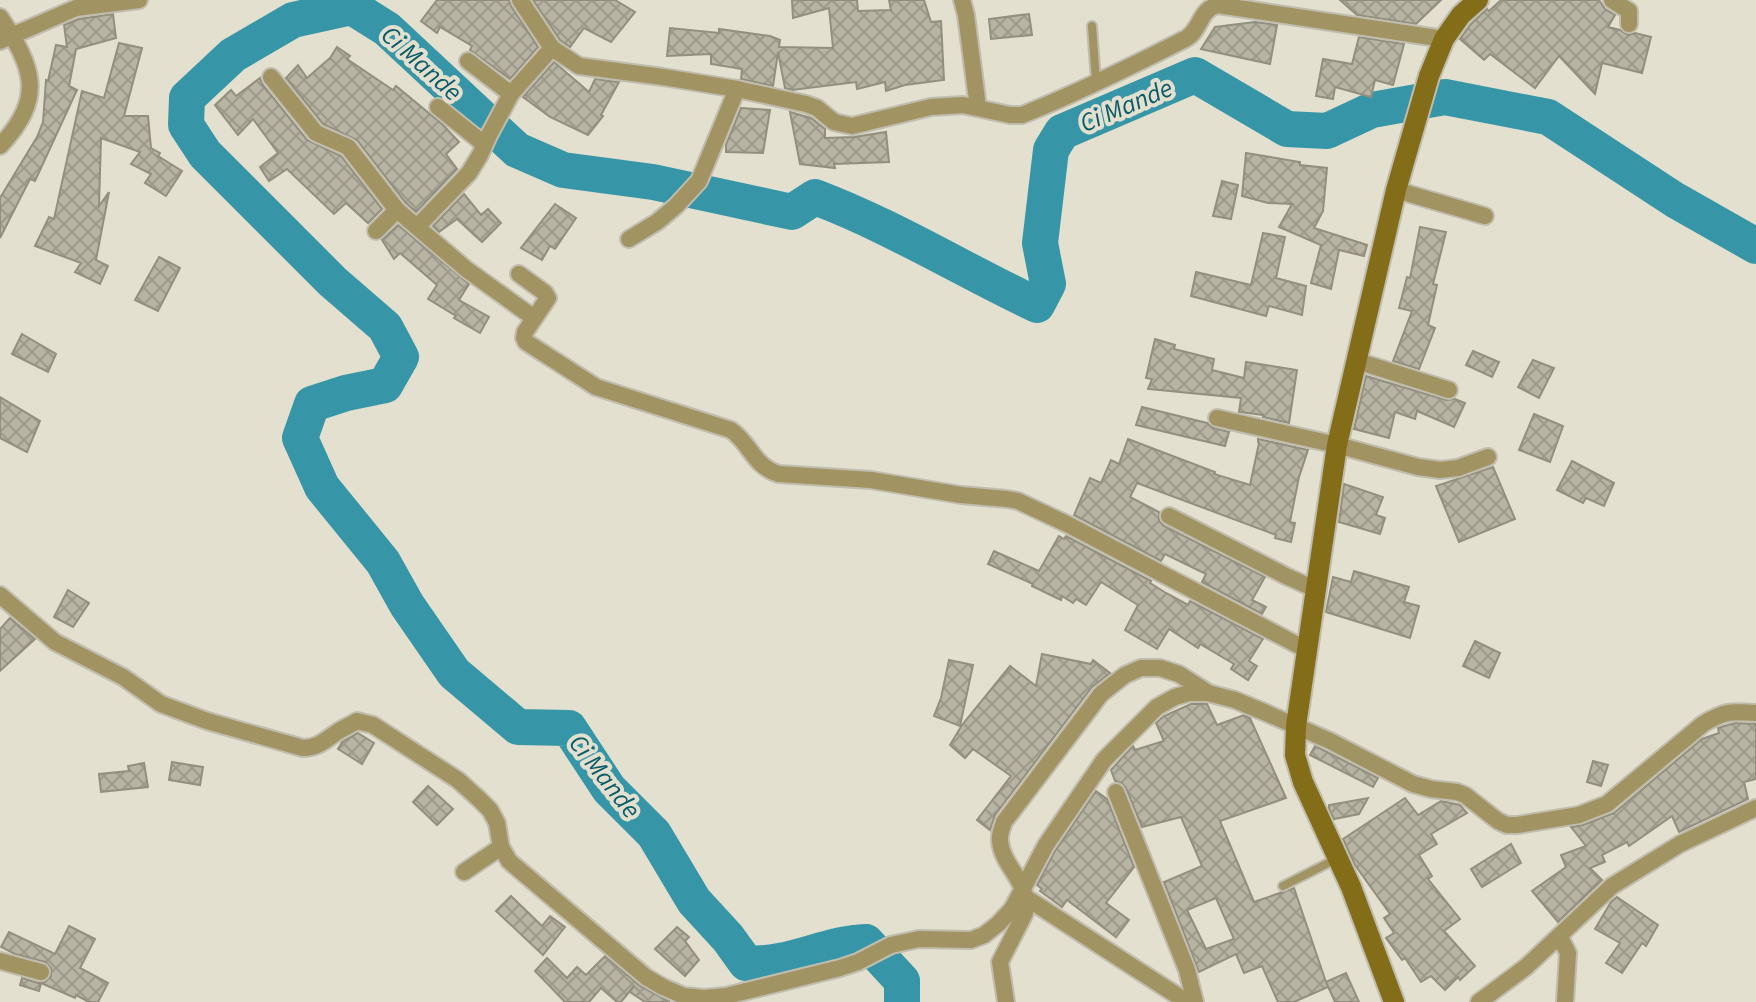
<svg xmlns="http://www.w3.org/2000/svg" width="1756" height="1002" font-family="'Source Sans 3',sans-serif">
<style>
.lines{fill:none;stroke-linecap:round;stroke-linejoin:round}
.river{stroke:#3696a7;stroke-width:36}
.building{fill:url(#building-cross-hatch);stroke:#928f7f;stroke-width:2;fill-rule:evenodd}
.lane-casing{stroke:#c0bdae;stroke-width:12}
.street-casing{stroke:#c0bdae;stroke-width:20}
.secondary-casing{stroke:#c0bdae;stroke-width:24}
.lane{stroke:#a29363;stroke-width:8}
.street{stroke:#a29363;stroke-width:16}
.secondary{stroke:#846d18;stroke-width:20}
.labels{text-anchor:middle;stroke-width:8;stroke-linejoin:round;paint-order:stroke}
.water-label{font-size:26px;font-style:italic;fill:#0b5c68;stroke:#e3e0cf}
</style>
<defs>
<pattern id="building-cross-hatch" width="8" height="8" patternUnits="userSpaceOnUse" patternTransform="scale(2)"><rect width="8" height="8" fill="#b7b4a3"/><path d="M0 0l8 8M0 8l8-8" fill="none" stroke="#9d9a8c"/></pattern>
</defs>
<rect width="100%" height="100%" fill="#e3e0cf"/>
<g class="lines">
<!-- river -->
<path class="river" d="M902,1002V981L866,942C825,943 788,967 746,963L728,938L694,901L654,834L609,789L569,728L518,727L454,673L407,605L383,562L322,487L300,438L312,404L346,393L385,385L401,357L385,327L333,282L205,154L186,125L187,98L233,55L293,20L352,7L387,29L517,150L563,170L653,182L792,212L815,197C892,226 963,270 1037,305L1048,284L1040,243L1051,150L1062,132L1195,75L1287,129L1327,131L1372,110L1445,97L1548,117L1675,200L1756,246"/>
</g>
<!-- building -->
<g class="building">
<polygon points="437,0 509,0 511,6 538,47 510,79 470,50 472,46 440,27 437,33 421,21"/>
<polygon points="533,0 615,0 635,12 611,42 584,28 570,47 560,40"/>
<polygon points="792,0 857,0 858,11 891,10 889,0 924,0 931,22 941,21 944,80 905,85 886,91 885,82 857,89 856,82 792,90 785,88 778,52 773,86 741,79 742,69 711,64 711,54 667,56 670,28 719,33 719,29 770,36 780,40 779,47 833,48 829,8 793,18"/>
<polygon points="1340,0 1441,0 1416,24 1357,15"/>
<polygon points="1501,0 1599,0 1605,9 1615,15 1608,27 1620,30 1628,35 1635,33 1651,37 1642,73 1602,63 1595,94 1559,56 1535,88 1490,54 1484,60 1460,39 1471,24 1487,9 1489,11"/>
<polygon points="113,14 116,38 76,49 69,86 77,90 35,181 30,179 0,238 0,198 37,137 43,122 46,80 48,81 56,45 67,47 64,25 79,19"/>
<polygon points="1029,14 1032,35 991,39 989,19"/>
<polygon points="1255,22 1277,25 1270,64 1201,49 1215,27"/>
<polygon points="1359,37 1404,44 1393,85 1375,80 1371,97 1335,87 1333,99 1316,96 1323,59 1352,64"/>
<polygon points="119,43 142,48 124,116 148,116 151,148 160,153 158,156 182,171 166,196 145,183 151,174 131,164 140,152 101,138 99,206 109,192 96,260 108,266 100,284 75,272 81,263 35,246 49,217 54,219 82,91 104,98"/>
<polygon points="337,47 350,56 347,59 393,90 396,86 442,124 459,142 446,154 457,169 416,212 405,202 357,140 323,124 286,78 298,65 307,78 330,58"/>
<polygon points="554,62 589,92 595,79 619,82 601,115 603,116 588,135 550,117 523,97"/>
<polygon points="260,78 262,84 307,140 341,156 382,209 368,223 346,203 334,214 287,169 269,181 260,167 278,153 253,119 238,135 215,105 231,90 236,96"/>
<polygon points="741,108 770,110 763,153 726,152 726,145"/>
<polygon points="790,112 811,118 825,129 825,138 854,137 886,132 889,162 834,164 835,168 800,164"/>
<polygon points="1246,153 1300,162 1300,165 1327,168 1323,211 1314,228 1367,245 1364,256 1339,250 1331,289 1311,283 1321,245 1279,227 1292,204 1268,203 1242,196"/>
<polygon points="1222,181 1238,185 1231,219 1213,216"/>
<polygon points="464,194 481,215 488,209 501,223 482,242 457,219 439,232 433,226"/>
<polygon points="555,204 576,218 555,249 550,246 542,260 521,248"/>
<polygon points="398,225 469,284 459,300 489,317 480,333 454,318 456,316 428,299 437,285 400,253 394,259 382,240"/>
<polygon points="1420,227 1446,232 1433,284 1437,285 1428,325 1435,328 1419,369 1393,361 1412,311 1399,308 1407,277 1410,278"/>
<polygon points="1263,233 1285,237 1276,278 1306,286 1302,315 1269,306 1266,316 1191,296 1196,272 1251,285"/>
<polygon points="159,257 180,268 158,311 135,300"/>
<polygon points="22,334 56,354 48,372 12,354"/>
<polygon points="1155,339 1175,345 1174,349 1214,359 1212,370 1244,378 1246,362 1297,370 1289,423 1263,417 1263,415 1239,412 1241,398 1148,389 1152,379 1146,378"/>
<polygon points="1473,351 1499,362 1492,377 1466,365"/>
<polygon points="1533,360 1554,368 1539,398 1518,387"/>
<polygon points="1366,376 1446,400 1455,399 1465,403 1454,427 1417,411 1415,419 1395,412 1389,438 1354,429"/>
<polygon points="0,397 40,421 27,452 0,438"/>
<polygon points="1142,407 1207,423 1214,428 1229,432 1225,446 1136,425"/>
<polygon points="1534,414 1563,426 1550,462 1519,450"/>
<polygon points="1128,439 1215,472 1214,474 1250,485 1259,443 1258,442 1258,439 1308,450 1299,477 1290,522 1295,523 1291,542 1275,538 1276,535 1137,483 1130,497 1159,512 1159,521 1164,526 1265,577 1252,600 1266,607 1262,614 1202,582 1206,574 1165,554 1161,561 1074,515 1090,478 1101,483 1111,460 1119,464"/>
<polygon points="1572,461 1614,483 1604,506 1586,498 1583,503 1557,490"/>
<polygon points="1493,467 1515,519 1459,542 1436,486"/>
<polygon points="1344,484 1383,497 1376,515 1385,518 1380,534 1339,522"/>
<polygon points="1059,536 1064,539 1066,536 1151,581 1150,583 1166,593 1188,605 1190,601 1263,639 1249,661 1257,666 1248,680 1231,669 1234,664 1200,644 1198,648 1169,629 1157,649 1125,630 1138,605 1101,582 1086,605 1076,599 1073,603 1062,596 1061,600 1032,586 1033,584 988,564 994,551 1039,571"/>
<polygon points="1354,571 1409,587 1404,602 1419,606 1410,638 1326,612 1333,577 1351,582"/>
<polygon points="68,590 89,603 73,627 54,617"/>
<polygon points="10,618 35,639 0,671 0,629"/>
<polygon points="1475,641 1500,653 1489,678 1463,666"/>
<polygon points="1042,654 1091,664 1093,660 1110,673 1092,687 995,815 990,830 977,820 1011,776 973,749 965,758 950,745 962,725 1010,666 1036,686"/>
<polygon points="949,660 973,665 960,726 934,716 941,698"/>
<path d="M1191,704H1207L1217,725L1244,715L1250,718L1286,798L1220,821L1254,902L1294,888L1326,982L1346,973L1359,1002H1335L1326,982L1328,987L1294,1002H1278L1262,966L1244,973L1236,954L1199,972L1164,882L1202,866L1181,817L1142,827L1126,788L1122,783L1115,781L1111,770L1133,746L1135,750L1164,741L1156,723L1164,716ZM1216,898L1234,939L1206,949L1187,910Z"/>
<polygon points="1735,723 1756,724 1756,779 1744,782 1748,799 1679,832 1672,816 1629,846 1627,842 1602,855 1605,862 1590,868 1602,880 1558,922 1532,891 1566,867 1561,855 1586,846 1571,827 1583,825 1614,813 1702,739 1719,733 1718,728 1721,727"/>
<polygon points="358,733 374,743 362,764 338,749 342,742"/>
<polygon points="1315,746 1378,778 1373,787 1310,755"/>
<polygon points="1593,761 1608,765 1601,786 1587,782"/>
<polygon points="172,762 203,767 200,785 169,780"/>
<polygon points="144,763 148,787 101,792 99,774 129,771 128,766"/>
<polygon points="428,786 453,809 437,825 413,802"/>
<polygon points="1096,791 1107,799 1134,867 1106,903 1129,920 1116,937 1067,900 1062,907 1040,891 1042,889 1037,885 1055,851"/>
<polygon points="1368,798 1359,814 1334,819 1329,809 1329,805"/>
<polygon points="1405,798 1418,815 1441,801 1460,805 1467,813 1431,834 1437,844 1419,855 1432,876 1428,879 1460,919 1444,931 1475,966 1460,980 1458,977 1445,990 1431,976 1421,982 1405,958 1402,960 1386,938 1394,933 1384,918 1390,914 1355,865 1343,839"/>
<polygon points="1511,844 1521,863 1482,887 1471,869"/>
<polygon points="511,896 542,926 550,916 565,927 543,955 496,911"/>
<polygon points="1617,897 1658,925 1646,946 1642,943 1622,973 1606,963 1620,943 1595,929 1611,902"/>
<polygon points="69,926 95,939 80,968 108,983 98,1002 89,1002 76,995 75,998 41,983 39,991 20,985 22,978 38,983 45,982 51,976 51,968 45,962 15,954 1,947 9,932 55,954"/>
<polygon points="677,927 689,937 685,941 699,960 685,976 655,949"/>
<polygon points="605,956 640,986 670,1002 645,1002 630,992 634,986 621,1002 617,1002 601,988 589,1002 565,1002 535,971 547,958 567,978 577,967 586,975"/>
</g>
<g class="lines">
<defs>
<g id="lane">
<polyline points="1092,26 1096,81"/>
<polyline points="1283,886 1336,859"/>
</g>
<g id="street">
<path d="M520,0L552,48L579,66L663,77L737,89L806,104L817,108L834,122L852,126L931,107L963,105L1010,115H1022C1078,93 1132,66 1185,39C1201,31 1199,9 1218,5L1444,39"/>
<polyline points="962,0 966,15 978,107"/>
<polyline points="1612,0 1629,11 1629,24"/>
<path d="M0,17C33,67 46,97 0,146"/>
<polyline points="0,41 76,8 139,0"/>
<polyline points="468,61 511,94"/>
<polyline points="271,77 316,133 348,147 397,210"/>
<polyline points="438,107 484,144"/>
<polyline points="1396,190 1485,216"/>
<polyline points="417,227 469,173 480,155 489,135 511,94 552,48"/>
<polyline points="376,231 397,210 466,269 534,318"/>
<polyline points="629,239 657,222 676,206 699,181 737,89"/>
<path d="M519,274L545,293L548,298L525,332L524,338L526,342L596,387L731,430C750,443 754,467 779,474L871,480L961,495L1007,499L1018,501L1069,525L1307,650"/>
<polyline points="1357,361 1449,390"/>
<polyline points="1217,418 1337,445 1418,467 1440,470 1458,468 1488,457"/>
<polyline points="1169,516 1286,576 1317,590"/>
<path d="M0,595L55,642L123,677L161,704L207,721L303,748C319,748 326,739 339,731C345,727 351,725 357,721L373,725L458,780L479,799L490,810L497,823L501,847L509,861L646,977L663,987L684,996L704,998L726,996L840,968L858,962L891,945L919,939L971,940L984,935L998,924L1012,909L1046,845L1104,760L1157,707L1175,697L1189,693H1208L1235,700L1264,712L1330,741L1413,784L1431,789L1457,792L1465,795L1498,821L1507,825H1517L1579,815L1607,804L1703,724C1724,711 1732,711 1756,713"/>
<polyline points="1116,792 1187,970 1195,1002"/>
<polyline points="464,872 501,847"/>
<polyline points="1025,897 1187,1002"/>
<polyline points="1560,937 1568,953 1565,1002"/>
<polyline points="0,961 41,972"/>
<path d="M1006,1002L1000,962L1025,913C1031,882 1002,867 1000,841C999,835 1002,828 1004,822L1101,694L1125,675L1141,668H1160L1179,674L1207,692"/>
<polyline points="1479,1002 1526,967 1612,886 1680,844 1756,808"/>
</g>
<polyline id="secondary" points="1394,1002 1351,887 1303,782 1295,755 1296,726 1337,445 1396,190 1429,76 1444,39 1461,15 1478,0"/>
</defs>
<!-- lane casing -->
<use href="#lane" class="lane-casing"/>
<!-- street casing -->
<use href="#street" class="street-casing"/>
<!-- secondary casing -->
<use href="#secondary" class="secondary-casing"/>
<!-- lane -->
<use href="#lane" class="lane"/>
<!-- street -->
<use href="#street" class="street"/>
<!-- secondary -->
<use href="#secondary" class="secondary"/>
</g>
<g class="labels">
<!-- water labels -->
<g class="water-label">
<text transform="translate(422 63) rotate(42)" y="9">Ci Mande</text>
<text transform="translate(1126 105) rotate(-23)" y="9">Ci Mande</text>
<text transform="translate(605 776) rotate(52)" y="9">Ci Mande</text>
</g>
</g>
</svg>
